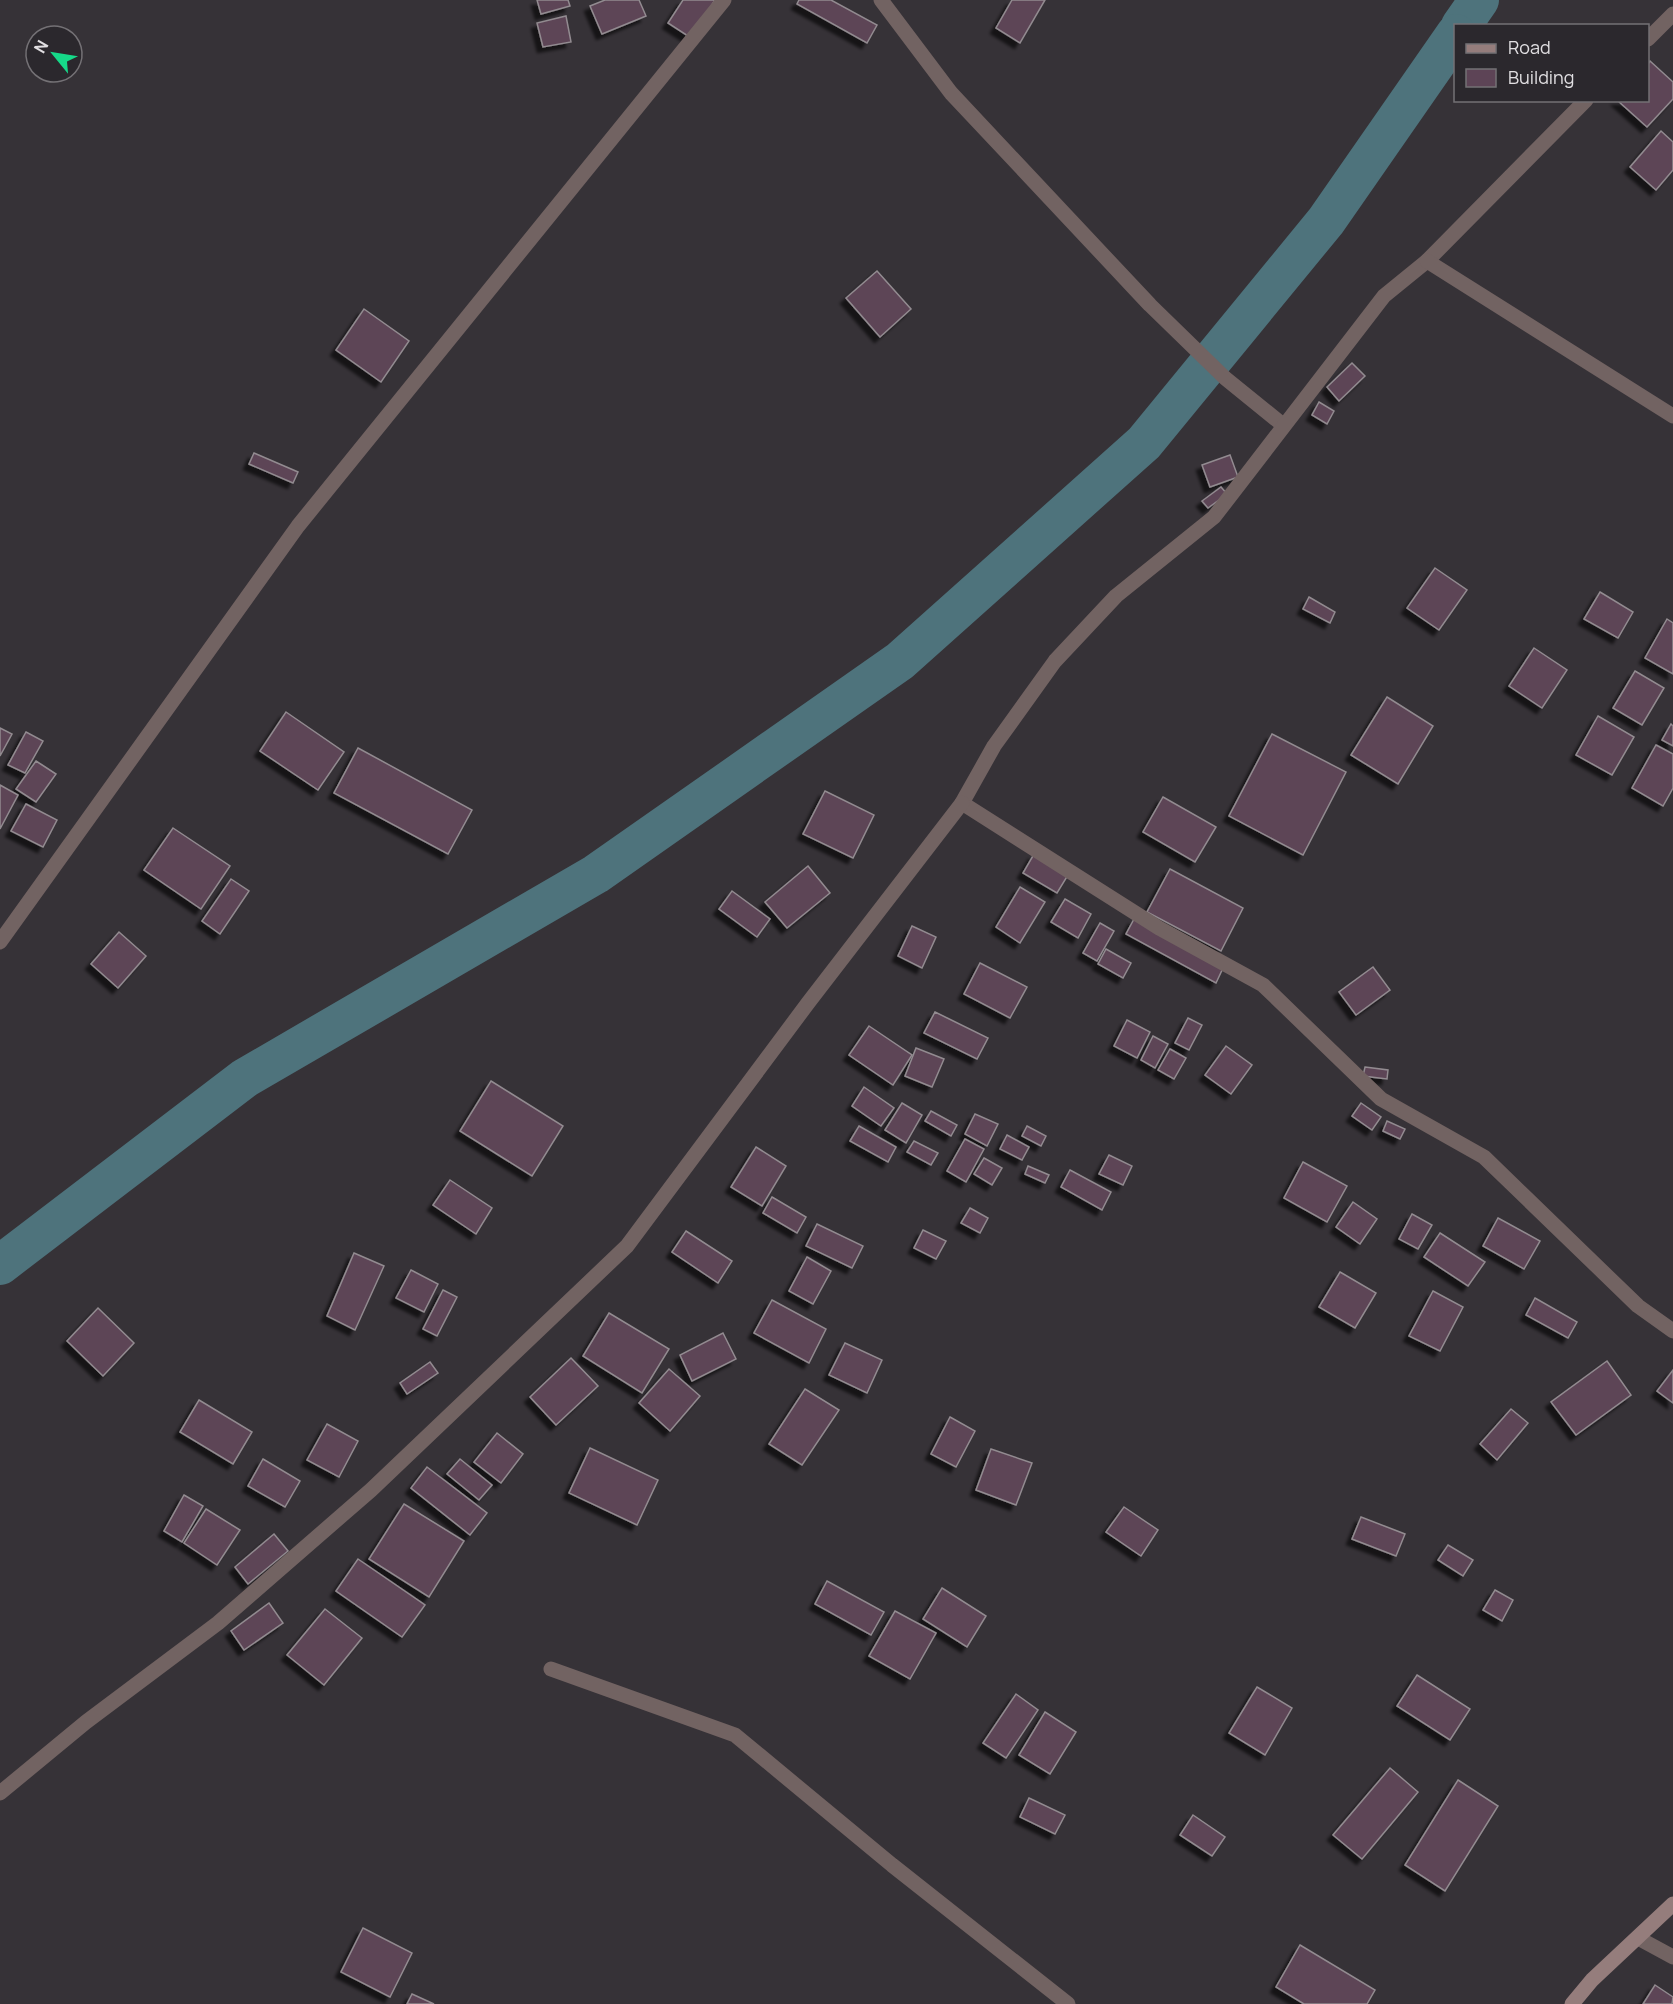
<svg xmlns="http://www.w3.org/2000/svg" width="1673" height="2004" font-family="Manrope,sans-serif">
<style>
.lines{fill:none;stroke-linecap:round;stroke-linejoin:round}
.canal{stroke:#4e737c;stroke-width:40}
.building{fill:#5d4456;stroke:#928b90;stroke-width:1.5;filter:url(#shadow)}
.street{stroke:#726362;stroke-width:15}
.secondary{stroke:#957d7c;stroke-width:15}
</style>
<defs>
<filter id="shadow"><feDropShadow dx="-5.5" dy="5.5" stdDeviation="1.5" flood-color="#0009"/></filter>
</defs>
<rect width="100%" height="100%" fill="#363237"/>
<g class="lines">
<!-- canal -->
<g class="canal">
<polyline points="1461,26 1479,0"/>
<polyline points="0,1265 245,1078 596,874 900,661 1144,443 1326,221 1456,34"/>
</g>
</g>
<!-- building -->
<g class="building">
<polygon points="537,0 568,0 570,6 541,14"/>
<polygon points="605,0 639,0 646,16 602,34 590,6"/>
<polygon points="683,0 715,0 691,38 668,23"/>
<polygon points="799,0 831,0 877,25 867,43 797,4"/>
<polygon points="1012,0 1045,0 1020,43 996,28"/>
<polygon points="566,16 571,42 543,47 537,23"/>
<polygon points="1650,61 1673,82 1673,99 1647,127 1617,100 1648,100 1648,64"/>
<polygon points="1661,131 1673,142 1673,170 1656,190 1630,167"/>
<polygon points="877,271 911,309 880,337 846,298"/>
<polygon points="364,309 409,341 381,382 336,350"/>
<polygon points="1352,363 1365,376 1339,401 1327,387"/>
<polygon points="1319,402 1334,411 1327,424 1312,415"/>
<polygon points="254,453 298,472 293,483 249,464"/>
<polygon points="1230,455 1238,477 1210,487 1202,465"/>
<polygon points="1221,487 1227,494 1208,508 1202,501"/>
<polygon points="1435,568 1467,590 1439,630 1407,608"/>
<polygon points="1600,592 1633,612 1618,638 1584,619"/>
<polygon points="1309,597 1335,612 1330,623 1303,609"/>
<polygon points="1667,619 1673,623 1673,674 1645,658"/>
<polygon points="1534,648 1567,670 1542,708 1509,686"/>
<polygon points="1635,671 1664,688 1642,725 1613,708"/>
<polygon points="1387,697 1433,726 1398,784 1351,755"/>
<polygon points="286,712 344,752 318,790 260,751"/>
<polygon points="1598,716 1634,737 1612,775 1576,755"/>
<polygon points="1671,724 1673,726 1673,746 1662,740"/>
<polygon points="0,728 12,734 0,756"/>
<polygon points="26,732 43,741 25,773 8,765"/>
<polygon points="1272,734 1346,772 1303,855 1229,816"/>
<polygon points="1656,745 1673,754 1673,788 1663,806 1632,788"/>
<polygon points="358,748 472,810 448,854 334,793"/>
<polygon points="36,761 56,774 36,802 16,789"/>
<polygon points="0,785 18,795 0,829"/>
<polygon points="825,791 874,815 853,858 803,834"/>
<polygon points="1163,797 1216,827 1195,862 1143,832"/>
<polygon points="26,804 57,820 43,847 11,831"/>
<polygon points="173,828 230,866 201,909 144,870"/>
<polygon points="1034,854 1068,875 1057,893 1023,873"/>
<polygon points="808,866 830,893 787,928 765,902"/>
<polygon points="1170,869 1243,908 1221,951 1147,912"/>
<polygon points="231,879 249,891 220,934 202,921"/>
<polygon points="1020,887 1045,902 1020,943 996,927"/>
<polygon points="732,891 770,919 757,937 719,909"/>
<polygon points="1065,899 1091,914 1078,938 1051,922"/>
<polygon points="1134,919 1223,968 1216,983 1126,934"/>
<polygon points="1100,923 1114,931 1097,961 1083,953"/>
<polygon points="912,926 936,937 922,968 898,956"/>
<polygon points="119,932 146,956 118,988 91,964"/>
<polygon points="1106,949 1131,963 1123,978 1098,964"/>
<polygon points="980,963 1027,987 1010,1018 964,994"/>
<polygon points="1373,967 1390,990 1356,1015 1339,992"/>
<polygon points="935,1012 988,1038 977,1059 924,1033"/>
<polygon points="1188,1018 1202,1025 1189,1050 1175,1043"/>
<polygon points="1127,1020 1150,1032 1137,1058 1114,1046"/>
<polygon points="869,1026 912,1055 893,1085 849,1055"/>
<polygon points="1153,1036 1168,1044 1155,1068 1141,1060"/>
<polygon points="1226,1046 1252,1065 1231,1094 1205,1075"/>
<polygon points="916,1048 944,1059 932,1087 905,1076"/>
<polygon points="1170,1049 1186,1058 1174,1079 1158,1070"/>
<polygon points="1365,1067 1388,1070 1387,1079 1363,1076"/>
<polygon points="491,1081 563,1126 532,1176 460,1131"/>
<polygon points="864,1087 894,1108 881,1126 852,1106"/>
<polygon points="902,1103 922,1115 906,1143 885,1130"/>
<polygon points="1361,1103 1381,1117 1372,1130 1352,1116"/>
<polygon points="931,1111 957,1125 951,1136 925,1121"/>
<polygon points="975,1114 998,1124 987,1146 965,1134"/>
<polygon points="1387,1121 1405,1129 1400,1139 1383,1131"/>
<polygon points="859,1126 896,1147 888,1162 850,1141"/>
<polygon points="1027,1126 1046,1136 1041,1146 1022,1136"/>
<polygon points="1007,1135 1029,1147 1022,1160 1000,1149"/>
<polygon points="965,1139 984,1149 966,1182 947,1171"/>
<polygon points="914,1141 938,1153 931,1165 907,1152"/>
<polygon points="756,1147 786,1166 762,1206 731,1187"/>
<polygon points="1109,1155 1132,1166 1123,1185 1099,1174"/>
<polygon points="984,1158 1002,1168 992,1185 974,1174"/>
<polygon points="1303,1162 1347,1186 1327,1222 1284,1198"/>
<polygon points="1028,1166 1049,1175 1045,1183 1025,1174"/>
<polygon points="1070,1170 1111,1192 1102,1210 1061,1187"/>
<polygon points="450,1180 492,1208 476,1234 433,1205"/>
<polygon points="772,1197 806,1217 797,1233 763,1213"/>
<polygon points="1353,1202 1377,1219 1360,1244 1336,1227"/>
<polygon points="970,1208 988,1218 980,1233 961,1223"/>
<polygon points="1412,1214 1432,1225 1418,1249 1399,1239"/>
<polygon points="1498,1218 1540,1241 1524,1269 1483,1246"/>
<polygon points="817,1224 863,1246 852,1268 806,1246"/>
<polygon points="923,1230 946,1241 936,1259 914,1248"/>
<polygon points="686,1231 732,1261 718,1283 672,1252"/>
<polygon points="1440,1233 1485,1262 1468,1286 1424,1257"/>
<polygon points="354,1253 384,1266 355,1330 327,1316"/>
<polygon points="807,1257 831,1271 813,1304 789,1291"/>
<polygon points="411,1270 438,1284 424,1312 396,1298"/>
<polygon points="1340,1272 1376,1293 1355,1328 1319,1307"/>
<polygon points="443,1290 457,1297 437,1336 423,1329"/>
<polygon points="1433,1291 1463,1307 1440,1351 1409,1336"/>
<polygon points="1535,1298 1577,1322 1568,1338 1526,1315"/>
<polygon points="772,1300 826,1329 809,1363 754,1333"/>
<polygon points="98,1308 134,1343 103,1376 67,1341"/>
<polygon points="609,1313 669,1349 642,1393 583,1356"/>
<polygon points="723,1333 736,1359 692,1381 680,1355"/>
<polygon points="845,1343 882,1360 867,1393 829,1375"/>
<polygon points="571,1358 598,1386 556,1425 530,1397"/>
<polygon points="1607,1361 1631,1395 1576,1435 1551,1402"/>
<polygon points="430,1362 438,1373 407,1394 400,1383"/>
<polygon points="669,1369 700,1396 670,1431 639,1403"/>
<polygon points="1673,1370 1673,1403 1657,1391"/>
<polygon points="805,1389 839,1410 802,1465 769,1444"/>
<polygon points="199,1400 252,1432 233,1464 180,1432"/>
<polygon points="1511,1409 1528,1423 1497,1460 1480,1444"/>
<polygon points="950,1417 975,1431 956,1467 931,1454"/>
<polygon points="327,1424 358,1441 339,1477 307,1460"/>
<polygon points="497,1433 523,1454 501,1483 474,1462"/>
<polygon points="590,1448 658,1480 637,1525 569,1493"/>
<polygon points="991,1449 1032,1463 1016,1505 976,1490"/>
<polygon points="263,1459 300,1481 285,1507 248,1486"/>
<polygon points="460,1459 492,1485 479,1500 447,1474"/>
<polygon points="427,1467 487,1513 470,1535 411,1488"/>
<polygon points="184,1495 203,1506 182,1542 164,1531"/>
<polygon points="404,1504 464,1541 429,1597 369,1559"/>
<polygon points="1124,1507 1158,1530 1141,1556 1106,1532"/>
<polygon points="206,1509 240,1530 217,1565 184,1543"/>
<polygon points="1361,1517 1405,1534 1396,1556 1352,1539"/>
<polygon points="274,1534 288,1551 248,1584 235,1567"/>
<polygon points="1448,1545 1473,1560 1463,1576 1438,1560"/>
<polygon points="358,1559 425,1605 402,1637 336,1591"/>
<polygon points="827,1581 884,1612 871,1635 815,1604"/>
<polygon points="942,1588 986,1616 967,1647 923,1619"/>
<polygon points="1495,1590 1513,1600 1502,1621 1483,1610"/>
<polygon points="269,1603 283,1623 244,1650 231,1631"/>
<polygon points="325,1609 362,1638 324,1685 287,1655"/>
<polygon points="895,1611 936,1633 910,1679 869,1656"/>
<polygon points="1417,1675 1470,1709 1450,1740 1397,1706"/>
<polygon points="1257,1687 1292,1708 1265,1755 1229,1733"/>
<polygon points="1016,1694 1038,1710 1006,1758 983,1743"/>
<polygon points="1045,1712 1076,1732 1050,1774 1019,1755"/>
<polygon points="1390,1768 1418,1792 1362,1859 1333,1835"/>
<polygon points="1458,1780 1498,1806 1445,1891 1405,1865"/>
<polygon points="1029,1798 1065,1815 1055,1834 1020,1817"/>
<polygon points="1193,1815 1225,1837 1212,1856 1180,1835"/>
<polygon points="363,1928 412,1953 390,1997 341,1972"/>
<polygon points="1300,1945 1375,1990 1367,2004 1304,2004 1276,1987"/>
<polygon points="1655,1985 1673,1997 1672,2004 1643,2004"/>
<polygon points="412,1994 434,2004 407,2004"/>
</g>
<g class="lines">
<!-- street -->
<g class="street">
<polyline points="881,0 951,93 1150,305 1225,378 1283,425"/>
<polyline points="1648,39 1673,14"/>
<polyline points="1586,100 1427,261 1384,296 1214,517 1116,596 1055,661 994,746 962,803 1159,928 1263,985 1381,1099 1484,1157 1638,1306 1673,1331"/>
<polyline points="1427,261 1673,416"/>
<polyline points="0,942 298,526 724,0"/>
<polyline points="551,1669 735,1735 892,1865 1068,2004"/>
<polyline points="0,1793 86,1722 218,1623 371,1490 627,1246 808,1003 962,803"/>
<polyline points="1638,1938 1673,1957"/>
</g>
<!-- secondary -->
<polyline class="secondary" points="1572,2004 1592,1980 1673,1904"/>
</g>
<!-- legend -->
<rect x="1454" y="24" width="195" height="78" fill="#2b282d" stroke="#747175" stroke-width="1.5"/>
<rect x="1466" y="44" width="30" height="9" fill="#957d7c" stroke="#747175" stroke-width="1.5"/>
<text x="1508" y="54" font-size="18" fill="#e1dfe2">Road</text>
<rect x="1466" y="69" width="30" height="18" fill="#5d4456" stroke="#747175" stroke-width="1.5"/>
<text x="1508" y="84" font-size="18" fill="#e1dfe2">Building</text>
<!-- north arrow -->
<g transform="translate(54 54) rotate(300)"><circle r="28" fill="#2b282d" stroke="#747175" stroke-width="1.5"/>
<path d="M0-4.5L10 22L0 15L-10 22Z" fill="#16d989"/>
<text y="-9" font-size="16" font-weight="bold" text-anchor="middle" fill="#e1dfe2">N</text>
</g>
</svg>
